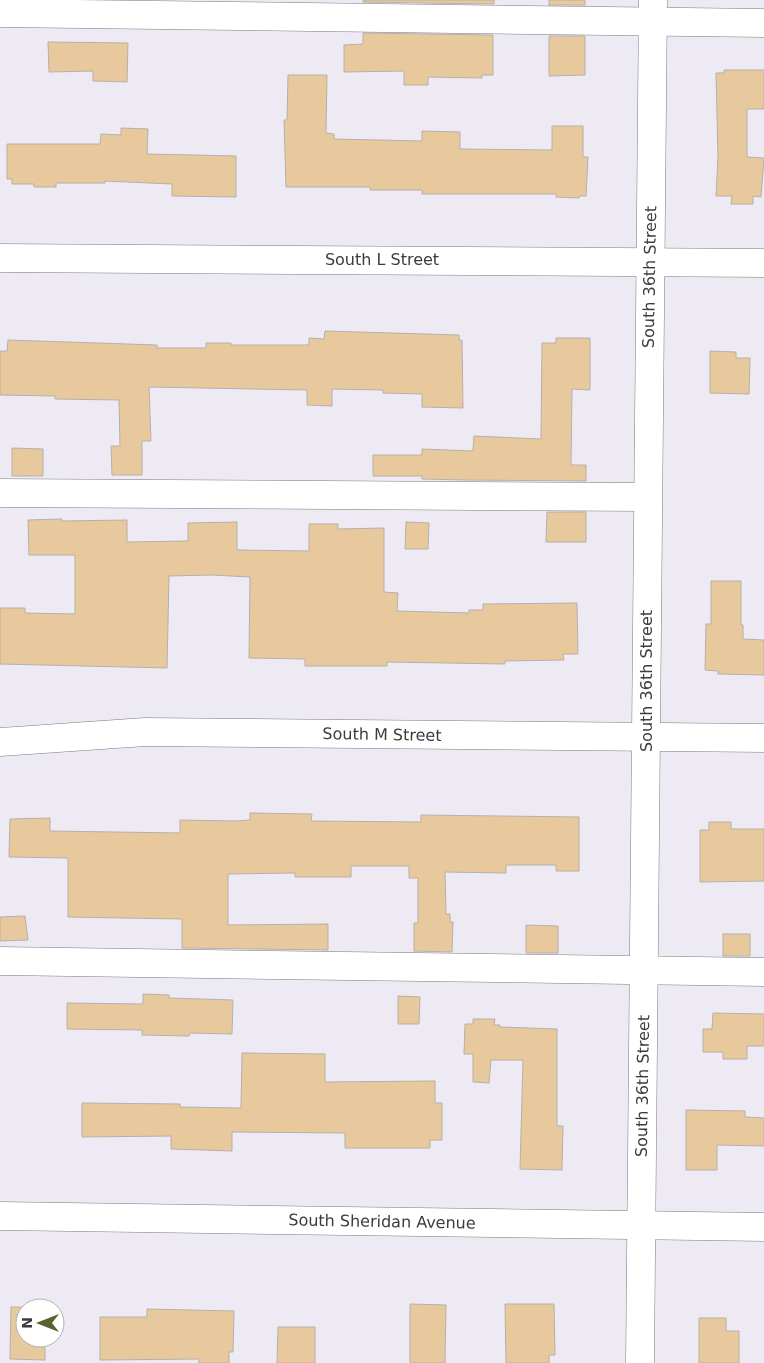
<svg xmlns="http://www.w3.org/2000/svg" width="764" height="1363" font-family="'DejaVu Sans',sans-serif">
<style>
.building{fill:#e8c99d;stroke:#b6b0a9}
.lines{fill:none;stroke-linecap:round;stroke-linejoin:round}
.minor-casing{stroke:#7c7a82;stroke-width:29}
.minor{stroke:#fff;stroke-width:28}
.labels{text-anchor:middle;stroke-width:4;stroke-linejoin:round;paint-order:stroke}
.street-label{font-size:16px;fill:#3c3b3e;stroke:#fff}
</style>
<rect width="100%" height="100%" fill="#edeaf3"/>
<!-- building -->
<g class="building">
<polygon points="363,0 494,0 494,4 363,2"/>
<rect x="549" y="0" width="36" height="5"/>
<polygon points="363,33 493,35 493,75 482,75 482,78 428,77 428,85 404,85 404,71 344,72 344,45 363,44"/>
<polygon points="549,36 585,36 585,75 549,76"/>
<polygon points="48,42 128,43 127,82 93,81 93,71 49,72"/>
<polygon points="724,70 764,70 764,109 747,109 747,157 764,158 761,197 753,196 753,204 731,204 732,196 716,196 718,157 716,73 724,73"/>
<polygon points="288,75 327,75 326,133 334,134 334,139 422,141 422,131 460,132 460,149 552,150 552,126 583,126 583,157 588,157 586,196 579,196 579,198 556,197 556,194 422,194 422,190 370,190 370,187 286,187 284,120 287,120"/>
<polygon points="121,128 148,129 147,154 236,156 236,197 172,196 172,184 105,181 105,183 56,183 56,187 34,187 34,184 12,184 12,179 7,179 7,144 100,144 101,134 121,135"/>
<polygon points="325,331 459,335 459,340 462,340 463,408 422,407 422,394 383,393 383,390 332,389 332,406 307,405 307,390 149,387 151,441 142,441 142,475 112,475 111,446 120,446 119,400 55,399 55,396 0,395 0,351 7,351 8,340 157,345 157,348 206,348 206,343 231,343 231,345 309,345 309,338 324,339"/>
<polygon points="556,338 590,338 590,390 572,389 571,465 586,465 586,481 464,480 422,479 422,476 373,476 373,455 422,455 422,449 473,451 474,436 541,439 542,343 556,343"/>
<polygon points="710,351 736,352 736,358 750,358 749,394 710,393"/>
<polygon points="12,448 43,449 43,476 12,476"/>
<polygon points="547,512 586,512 586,542 546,542"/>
<polygon points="62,519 62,521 127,520 127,542 188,541 188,523 237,522 237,550 309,551 309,524 338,524 338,529 384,528 384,592 398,593 397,611 469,613 469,610 483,610 483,604 577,603 578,654 563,654 564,660 505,661 505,664 387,662 387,666 305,666 305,659 249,658 250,577 211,575 169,576 167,668 0,664 0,608 25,608 25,613 75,614 75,555 29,555 28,520"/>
<polygon points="406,522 429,523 428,549 405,549"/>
<polygon points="711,581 741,581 741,625 743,625 743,639 764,640 764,675 718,674 718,671 705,670 706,624 711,624"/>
<polygon points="250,813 312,814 311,821 421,822 421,815 579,817 579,871 556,871 556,865 506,865 506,873 445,872 446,914 450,914 450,922 453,922 452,952 414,951 414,923 418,923 418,878 409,878 409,866 351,866 351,877 295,877 295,873 228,874 228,925 328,924 328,950 182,948 182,919 68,917 68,858 9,857 10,819 50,818 50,831 180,833 180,820 236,821 250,820"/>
<polygon points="709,822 731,822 731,829 764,829 764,881 700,882 700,830 709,830"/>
<polygon points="25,916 28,940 0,941 0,917"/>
<polygon points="526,925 558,926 558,953 526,953"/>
<rect x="723" y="934" width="27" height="22"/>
<polygon points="143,994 169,995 169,998 233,1000 232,1034 190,1033 189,1036 142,1035 142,1030 67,1029 67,1003 143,1004"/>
<polygon points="398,996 420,997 419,1024 398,1024"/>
<polygon points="713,1013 764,1014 764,1046 747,1046 747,1059 723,1059 723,1052 703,1052 703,1029 712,1029"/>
<polygon points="473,1019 495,1019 494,1025 500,1025 500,1027 557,1029 557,1126 563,1126 562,1170 520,1169 523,1060 491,1060 489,1083 473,1082 473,1054 464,1054 465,1024 473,1024"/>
<polygon points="242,1053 325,1054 325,1082 435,1081 435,1103 442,1103 442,1140 430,1140 430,1148 345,1148 345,1133 232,1132 232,1151 171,1149 171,1136 82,1137 82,1103 180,1104 180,1107 241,1108"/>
<polygon points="686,1110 745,1111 745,1117 764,1118 764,1146 717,1145 717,1170 686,1170"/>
<polygon points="410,1304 446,1305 445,1363 410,1363"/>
<polygon points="505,1304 554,1304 555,1355 549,1355 549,1363 506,1363"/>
<polygon points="11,1307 46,1307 25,1308 25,1338 45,1338 45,1360 10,1359"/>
<polygon points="147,1309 234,1311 233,1352 229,1352 229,1363 199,1363 199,1359 100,1360 100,1317 147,1317"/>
<polygon points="699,1318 726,1318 726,1331 739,1331 739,1363 699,1363"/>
<polygon points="278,1327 315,1327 315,1363 277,1363"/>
</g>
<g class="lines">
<defs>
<g id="minor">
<polyline points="0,13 764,23"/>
<polyline points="0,258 764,263"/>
<polyline points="0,493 647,497"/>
<polyline points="0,742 145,732 764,738"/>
<polyline points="0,961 764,972"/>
<polyline points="0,1216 764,1227"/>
<polyline points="640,1363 653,0"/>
</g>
</defs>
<!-- minor casing -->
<use href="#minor" class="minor-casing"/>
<!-- minor -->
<use href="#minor" class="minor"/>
</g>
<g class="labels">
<!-- street labels -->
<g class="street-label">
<text x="382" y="265">South L Street</text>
<text transform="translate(649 277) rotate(-89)" y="6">South 36th Street</text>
<text transform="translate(646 681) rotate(-90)" y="6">South 36th Street</text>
<text transform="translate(382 734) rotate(1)" y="6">South M Street</text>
<text transform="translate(642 1086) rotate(-89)" y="6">South 36th Street</text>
<text transform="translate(382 1221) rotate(1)" y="6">South Sheridan Avenue</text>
</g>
</g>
<!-- north arrow -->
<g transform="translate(40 1323) rotate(270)"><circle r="24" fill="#ffffff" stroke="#b1b1b2"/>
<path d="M0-4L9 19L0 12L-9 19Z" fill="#5c602d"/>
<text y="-8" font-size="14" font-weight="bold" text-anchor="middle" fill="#3c3b3e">N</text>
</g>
</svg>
